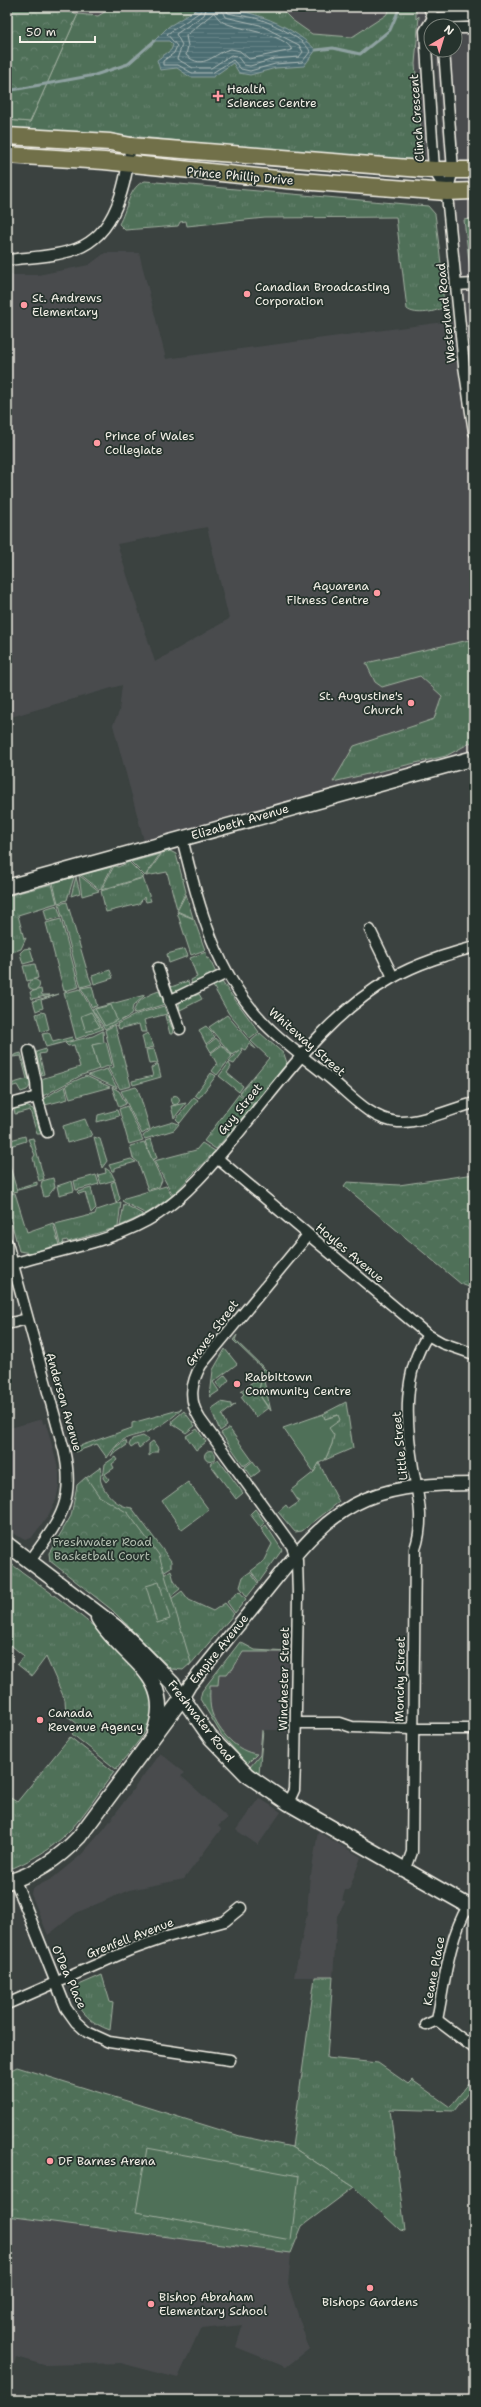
<svg xmlns="http://www.w3.org/2000/svg" width="481" height="2407" font-family="'Shantell Sans',sans-serif">
<style>
.built{fill:#4a4c4e;fill-rule:evenodd}
.grass{fill:url(#grass-tufts);stroke:#a2b0a0}
.forest{fill:url(#forest-crowns);stroke:#a2b0a0}
.garden{fill:#4f6f59;stroke:#a2b0a0}
.water{fill:url(#water-rules);stroke:#8fa2a1}
.lines{fill:none;stroke-linecap:round;stroke-linejoin:round}
.shore{stroke:#b0bcb9;stroke-width:1}
.stream{stroke:#8fa2a1;stroke-width:3}
.minor-casing{stroke:#f4f1e8;stroke-width:13}
.tertiary-casing{stroke:#f4f1e8;stroke-width:15}
.secondary-casing{stroke:#f4f1e8;stroke-width:17}
.primary-casing{stroke:#f4f1e8;stroke-width:19}
.minor{stroke:#26332d;stroke-width:10}
.tertiary{stroke:#26332d;stroke-width:12}
.secondary{stroke:#26332d;stroke-width:14}
.primary{stroke:#71704a;stroke-width:16}
.poi-dot{fill:#ff9aa2;stroke:#26332d;stroke-width:1.5}
.labels{text-anchor:middle;stroke-width:3.5;stroke-linejoin:round;paint-order:stroke}
.poi-label{font-size:12px;fill:#f4f1e8;stroke:#26332d;text-anchor:start}
.street-label{font-size:12px;fill:#f4f1e8;stroke:#26332d}
.park-label{font-size:12px;fill:#b2bdaf;stroke:#26332d}
</style>
<defs>
<pattern id="grass-tufts" width="24" height="20" patternUnits="userSpaceOnUse"><rect width="24" height="20" fill="#4f6f59"/><path d="M3 7l-1-3M5 7V3M7 7l1-3M15 17l-1-3M17 17v-4M19 17l1-3" fill="none" stroke="#698471"/></pattern>
<pattern id="forest-crowns" width="20" height="18" patternUnits="userSpaceOnUse"><rect width="20" height="18" fill="#4f6f59"/><path d="M2 6a3 3 0 1 1 6 0M12 15a3 3 0 1 1 6 0" fill="none" stroke="#698471"/></pattern>
<pattern id="water-rules" width="6" height="5" patternUnits="userSpaceOnUse"><rect width="6" height="5" fill="#4b6d72"/><path d="M0 2.5h6" fill="none" stroke="#668286"/></pattern>
</defs>
<rect width="100%" height="100%" fill="#3b4240"/>
<filter id="ink" filterUnits="userSpaceOnUse"><feTurbulence type="fractalNoise" baseFrequency=".025" numOctaves="2"/><feDisplacementMap in="SourceGraphic" scale="8" xChannelSelector="R" yChannelSelector="G"/><feConvolveMatrix kernelMatrix="1 2 1 2 8 2 1 2 1" color-interpolation-filters="sRGB"/></filter>
<g filter="url(#ink)">
<!-- built -->
<g class="built">
<path d="M7,7H474V758L146,848L113,725L119,712L122,685L7,718V275H38L89,265L105,253H139L166,359L459,320L435,50H455V26H433L425,31L433,170L7,136ZM207,527L229,619L155,662L117,544Z"/>
<polygon points="42,1419 43,1424 46,1423 59,1472 59,1486 56,1500 48,1516 32,1537 25,1540 7,1530 7,1429"/>
<polygon points="240,1642 255,1650 288,1652 287,1733 282,1730 263,1730 259,1774 240,1758 221,1734 200,1699 202,1691"/>
<polygon points="160,1753 185,1773 181,1776 228,1818 218,1826 221,1829 184,1879 129,1890 76,1913 48,1935 31,1894 32,1889 53,1878 81,1855 104,1829"/>
<polygon points="259,1798 281,1812 258,1845 236,1830"/>
<polygon points="318,1832 361,1857 349,1890 345,1890 342,1900 345,1902 337,1917 333,1977 294,1977 307,1914 310,1875 311,1875"/>
<polygon points="7,2216 291,2253 288,2284 309,2349 286,2367 236,2347 243,2325 200,2329 178,2378 121,2363 44,2365 16,2357 7,2388"/>
</g>
<!-- grass -->
<g class="grass">
<polygon points="113,7 279,7 292,20 312,34 352,37 386,15 391,7 416,7 416,19 419,16 415,64 423,152 415,158 418,161 355,158 140,137 7,129 7,120 30,122 78,14 98,16"/>
<path d="M145,181L428,206L435,214L436,221L443,281L441,283L445,306C438,312 415,316 407,309L396,217L265,218L187,226L186,221L180,222L178,226L125,230L119,224C127,210 129,186 145,181Z"/>
<polygon points="474,218 474,272 470,268 464,220"/>
<polygon points="469,640 474,660 474,734 472,742 446,756 333,782 354,746 434,719 442,696 420,676 382,687 375,682 366,663"/>
<polygon points="170,851 176,854 186,892 177,909 167,872 146,876 162,853"/>
<polygon points="160,854 145,876 131,862"/>
<polygon points="129,862 144,877 101,890 114,866 118,867"/>
<polygon points="112,867 100,890 81,875"/>
<polygon points="79,876 80,876 99,891 82,896"/>
<polygon points="74,877 67,900 58,903 53,883"/>
<polygon points="76,877 80,893 71,896"/>
<polygon points="143,878 151,901 146,902 144,897 139,904 106,912 101,891"/>
<polygon points="52,884 57,903 18,915 24,939 26,938 21,949 7,954 7,896"/>
<polygon points="186,894 193,918 177,911"/>
<polygon points="67,902 89,977 92,984 81,987 59,904"/>
<polygon points="57,905 61,917 47,921 44,909"/>
<polygon points="177,912 194,919 205,950 191,955"/>
<polygon points="61,919 79,987 64,991 46,923"/>
<polygon points="30,948 34,961 23,964 20,953 24,949"/>
<polygon points="185,949 188,956 169,963 167,954"/>
<polygon points="206,952 207,959 209,958 216,973 192,986 191,980 197,977 190,958"/>
<polygon points="35,964 38,978 27,981 23,966"/>
<polygon points="110,970 113,978 94,984 92,976"/>
<circle cx="34" cy="985" r="5.5"/>
<polygon points="188,981 190,987 174,993 171,987"/>
<polygon points="222,982 259,1032 250,1039 229,1014 213,986"/>
<polygon points="92,986 97,1006 92,1007 81,988"/>
<polygon points="41,989 42,995 50,995 32,999 30,992"/>
<polygon points="80,989 103,1029 76,1039 64,993"/>
<path d="M159,991L165,1004L133,1014C135,1001 147,995 159,991Z"/>
<polygon points="59,994 41,1000 43,1008 36,1011 33,1001"/>
<polygon points="199,994 202,999 180,1010 179,1003"/>
<polygon points="145,995 133,1006 131,1015 105,1029 92,1009"/>
<polygon points="164,1006 167,1014 144,1020 147,1032 141,1032 139,1024 119,1029 117,1024 137,1014"/>
<polygon points="42,1012 45,1013 49,1029 41,1032 36,1014"/>
<polygon points="167,1015 173,1030 172,1034 170,1034 165,1016"/>
<polygon points="227,1015 256,1049 249,1044 245,1050 241,1048 242,1053 234,1064 229,1062 239,1050 232,1055 209,1027"/>
<polygon points="115,1025 131,1086 120,1089 108,1068 114,1067 105,1030"/>
<polygon points="206,1026 215,1037 206,1044 199,1030"/>
<polygon points="103,1031 104,1043 92,1045 99,1069 82,1075 43,1096 41,1079 80,1067 74,1045 68,1046 65,1043 93,1036"/>
<polygon points="48,1033 50,1034 53,1042 72,1037 73,1040 46,1047 42,1034"/>
<polygon points="148,1033 154,1047 145,1049 142,1036"/>
<polygon points="260,1033 284,1054 287,1063 254,1104 240,1093 269,1058 251,1041"/>
<polygon points="216,1038 221,1044 211,1052 207,1045"/>
<polygon points="222,1045 232,1056 217,1075 212,1071 217,1064 211,1053"/>
<polygon points="46,1049 45,1053 39,1054 44,1074 42,1075 36,1052"/>
<polygon points="154,1049 158,1063 149,1064 146,1050"/>
<polygon points="21,1053 31,1085 27,1090 21,1092 17,1085 7,1088 7,1085 27,1079 21,1056 13,1057 14,1055"/>
<polygon points="229,1063 231,1067 227,1073 243,1086 239,1092 219,1076"/>
<polygon points="158,1064 161,1077 133,1085 132,1081 153,1076 151,1068"/>
<polygon points="107,1069 117,1088 88,1075"/>
<polygon points="211,1073 216,1076 199,1098 195,1095"/>
<polygon points="86,1076 110,1087 70,1098 66,1085"/>
<polygon points="65,1086 68,1099 45,1105 44,1098"/>
<polygon points="112,1087 119,1091 126,1104 119,1107"/>
<polygon points="136,1087 138,1089 150,1129 142,1134 121,1091"/>
<polygon points="239,1094 253,1105 216,1149 204,1141"/>
<circle cx="175" cy="1100" r="4.5"/>
<polygon points="194,1097 198,1100 180,1123 176,1119"/>
<polygon points="186,1103 174,1118 171,1106"/>
<polygon points="26,1106 33,1109 41,1134 37,1134 30,1110 15,1114 14,1109"/>
<polygon points="127,1106 143,1140 129,1144 119,1109"/>
<polygon points="117,1110 119,1116 97,1122 98,1115"/>
<polygon points="85,1119 92,1136 67,1143 63,1126"/>
<polygon points="173,1122 179,1124 174,1130 145,1139 143,1136 153,1128"/>
<polygon points="25,1136 26,1141 7,1147 7,1141"/>
<polygon points="94,1137 100,1139 107,1161 102,1168"/>
<polygon points="33,1138 44,1179 39,1181 33,1158 35,1155 28,1139"/>
<polygon points="151,1139 157,1158 152,1160 145,1141"/>
<polygon points="144,1142 162,1180 159,1187 148,1190 138,1162 133,1158 130,1146"/>
<polygon points="202,1143 215,1151 173,1195 154,1161 196,1150"/>
<polygon points="7,1156 17,1191 7,1194"/>
<polygon points="131,1159 136,1162 114,1168 114,1171 112,1171 109,1165"/>
<polygon points="105,1168 111,1172 115,1180 101,1184 98,1175 106,1173"/>
<polygon points="96,1175 99,1184 76,1190 74,1181"/>
<polygon points="53,1178 55,1187 48,1196 44,1197 41,1186 42,1181"/>
<polygon points="72,1181 74,1191 59,1195 57,1186"/>
<polygon points="115,1181 120,1199 116,1203 111,1183"/>
<polygon points="37,1182 37,1185 18,1190 18,1188"/>
<polygon points="166,1186 172,1196 146,1214 122,1201 125,1198"/>
<polygon points="91,1188 96,1208 91,1213 85,1192 79,1194 77,1192"/>
<polygon points="15,1193 27,1232 53,1223 59,1245 31,1253 19,1251 7,1206 7,1195"/>
<polygon points="121,1202 118,1227 68,1242 67,1240 63,1241 64,1243 60,1244 55,1224 95,1214 97,1210"/>
<polygon points="124,1204 144,1215 120,1226"/>
<polygon points="237,1335 235,1340 270,1374 264,1381 271,1411 258,1393 261,1381 258,1374 263,1369 233,1340"/>
<polygon points="225,1349 237,1364 213,1382 219,1391 210,1397 213,1370"/>
<polygon points="225,1375 229,1380 221,1389 216,1383"/>
<polygon points="221,1402 231,1404 231,1407 236,1404 222,1415 227,1426 220,1431 211,1409"/>
<polygon points="346,1402 353,1448 325,1460 332,1444 329,1428 338,1415 325,1419 323,1414"/>
<path d="M182,1409C173,1417 165,1424 154,1429C128,1441 125,1431 107,1458L97,1444L75,1452L74,1448L132,1428V1423Z"/>
<polygon points="184,1411 195,1426 186,1433 172,1424 173,1420"/>
<polygon points="229,1428 252,1460 244,1466 221,1433"/>
<polygon points="197,1429 206,1442 196,1450 186,1436"/>
<polygon points="143,1436 149,1440 139,1448 137,1444 131,1448 129,1445 132,1439"/>
<polygon points="124,1441 126,1441 127,1445 111,1456 116,1447"/>
<polygon points="153,1441 158,1448 157,1452 154,1452 149,1456 149,1444"/>
<circle cx="210" cy="1456" r="5.5"/>
<polygon points="115,1457 117,1460 112,1464 114,1468 105,1474 109,1479 106,1482 103,1478 105,1464"/>
<polygon points="218,1459 243,1493 236,1499 210,1464"/>
<polygon points="253,1461 260,1471 252,1477 245,1467"/>
<polygon points="319,1463 339,1502 302,1531 295,1532 278,1512 286,1505 289,1509 299,1502 291,1490 314,1472"/>
<path d="M101,1467C103,1471 99,1477 101,1482C105,1495 119,1507 132,1508L171,1561V1567L160,1574L82,1481Z"/>
<polygon points="188,1482 209,1510 182,1530 162,1501"/>
<polygon points="255,1509 265,1523 260,1527 250,1514"/>
<polygon points="266,1525 282,1550 259,1582 251,1571 263,1562 272,1544 261,1529"/>
<path d="M7,1561C44,1588 132,1648 150,1689C153,1697 154,1711 151,1719C145,1737 127,1754 116,1769L72,1734L79,1725L66,1715L65,1700L46,1657L32,1676L17,1664L24,1656L7,1642Z"/>
<polygon points="171,1570 174,1581 180,1589 170,1597 161,1577"/>
<polygon points="250,1572 258,1583 247,1597 240,1587 243,1577"/>
<polygon points="182,1591 189,1600 213,1611 225,1603 234,1614 189,1666 171,1599"/>
<polygon points="239,1591 246,1599 235,1613 227,1602"/>
<path d="M240,1642L255,1650L288,1652H243L232,1670H230L227,1674H219L218,1685H210C210,1694 209,1704 212,1713C219,1732 237,1752 257,1754L247,1764L221,1734L200,1699L202,1691Z"/>
<polygon points="287,1695 287,1715 286,1715 282,1709 283,1698"/>
<polygon points="262,1730 263,1730 259,1774 250,1767 260,1755"/>
<path d="M70,1737L114,1772C79,1819 70,1843 13,1868L7,1866V1796L17,1802Z"/>
<path d="M102,1975L110,2002L113,2003L110,2030C92,2024 79,2012 74,1994L79,1985Z"/>
<polygon points="315,1977 333,1977 327,2058 378,2063 408,2084 412,2080 450,2107 474,2077 474,2085 454,2111 390,2109 405,2231 400,2230 354,2187 292,2147"/>
</g>
<!-- forest -->
<g class="forest">
<polygon points="7,7 51,7 78,14 30,122 7,120"/>
<polygon points="111,1005 117,1020 105,1026 95,1009"/>
<polygon points="91,1012 100,1027 86,1032 81,1016"/>
<polygon points="474,1174 474,1289 461,1284 344,1186 347,1182 399,1185"/>
<polygon points="261,1381 258,1393 268,1408 256,1417 241,1397 244,1394 241,1391 251,1383"/>
<polygon points="86,1477 99,1496 128,1513 159,1555 191,1663 183,1670 171,1669 112,1610 50,1561 49,1553 71,1516 77,1485"/>
<polygon points="17,2067 240,2136 292,2147 354,2187 302,2226 291,2253 7,2216 7,2072"/>
</g>
<!-- garden -->
<g class="garden">
<polygon points="106,1042 112,1065 99,1069 92,1045"/>
<polygon points="323,1414 325,1419 338,1415 340,1420 329,1428 334,1435 332,1444 325,1460 319,1463 314,1472 283,1428"/>
<polygon points="159,1582 170,1619 157,1623 146,1586"/>
<polygon points="147,2148 299,2176 291,2240 136,2212"/>
</g>
<!-- water -->
<path class="water" d="M200,7C243,7 286,20 316,50L304,66L276,68L250,75L239,73L233,63L213,77H190L177,68L160,70L157,60L171,50L173,45L169,41H154L168,27Z"/>
<g class="lines">
<!-- shore -->
<g class="shore">
<path d="M202,7L200,12L167,34L177,46L174,53L163,61V65H178L192,73H212L233,60L241,69L250,71L275,64L302,62L310,52C307,40 273,24 262,20C251,16 239,16 228,13L225,7"/>
<polyline points="207,7 204,15 176,34 182,45 177,59 193,68 211,68 231,55 237,56 244,65 250,66 274,59 299,57 303,52 299,45 260,25 225,17 220,7"/>
<path d="M214,13C217,16 219,20 223,22C238,30 285,33 292,50L249,59L240,51L231,49C214,52 204,72 186,55L188,46L186,36Z"/>
</g>
<!-- stream -->
<g class="stream">
<polyline points="316,50 333,48 360,54 390,30 400,7"/>
<polyline points="7,91 95,75 128,64 154,41"/>
</g>
<defs>
<g id="minor">
<polyline points="429,7 433,18 440,26"/>
<polyline points="433,18 425,31 434,170 447,192"/>
<polyline points="433,18 474,16"/>
<polyline points="455,28 474,28"/>
<polyline points="444,50 453,170 447,192 448,205 464,366 474,432"/>
<path d="M7,260C29,257 55,257 76,249C117,234 125,184 131,146"/>
<polyline points="456,285 474,284"/>
<path d="M182,838C199,907 215,974 267,1026C287,1046 310,1062 332,1080C351,1096 372,1120 398,1122C422,1123 451,1109 474,1103"/>
<polyline points="370,930 393,977"/>
<polyline points="158,968 180,1029"/>
<polyline points="169,1001 227,973"/>
<polyline points="29,1051 36,1082 37,1097 47,1132"/>
<polyline points="7,1105 37,1097"/>
<polyline points="217,1158 428,1335 442,1343 474,1354"/>
<path d="M7,1243L64,1450C76,1502 59,1521 30,1561"/>
<path d="M13,1264C61,1249 115,1242 158,1214C191,1192 215,1161 240,1131C286,1075 328,1014 392,978C418,963 446,955 474,947"/>
<polyline points="7,1324 27,1319"/>
<polyline points="297,1723 340,1723 352,1727 413,1729 474,1729"/>
<path d="M288,1803L294,1790L295,1764L298,1596L297,1560L292,1546L200,1419C188,1400 191,1383 201,1365L308,1235"/>
<path d="M405,1871L412,1852L415,1549C425,1521 418,1496 413,1468C406,1425 402,1372 428,1335"/>
<polyline points="15,1880 66,2008 76,2022 87,2032 109,2042 230,2060"/>
<polyline points="7,2004 130,1950 167,1937 225,1921 241,1908"/>
<polyline points="437,2020 474,2048"/>
<path d="M426,2025L437,2020C445,1981 448,1940 468,1906"/>
</g>
<path id="tertiary" d="M183,1697L190,1685C214,1655 239,1625 263,1595C293,1558 321,1518 366,1499C400,1485 438,1484 474,1484"/>
<g id="secondary">
<polyline points="7,887 474,758"/>
<polyline points="7,1544 116,1627 133,1643 173,1684 210,1737 247,1775 288,1803 474,1909"/>
<path d="M98,1618C121,1658 176,1675 154,1732"/>
<path d="M7,1882C36,1874 59,1858 79,1837L183,1697"/>
</g>
<g id="primary">
<polyline points="7,136 110,142 131,146 434,170 474,170"/>
<polyline points="7,155 104,161 287,180 447,192 474,191"/>
</g>
</defs>
<!-- minor casing -->
<use href="#minor" class="minor-casing"/>
<!-- tertiary casing -->
<use href="#tertiary" class="tertiary-casing"/>
<!-- secondary casing -->
<use href="#secondary" class="secondary-casing"/>
<!-- primary casing -->
<use href="#primary" class="primary-casing"/>
<!-- minor -->
<use href="#minor" class="minor"/>
<!-- tertiary -->
<use href="#tertiary" class="tertiary"/>
<!-- secondary -->
<use href="#secondary" class="secondary"/>
<!-- primary -->
<use href="#primary" class="primary"/>
</g>
</g>
<!-- markers -->
<g class="poi-dot">
<path d="M216 90h4v4h4v4h-4v4h-4v-4h-4v-4h4z"/>
<circle cx="247" cy="294" r="4"/>
<circle cx="24" cy="305" r="4"/>
<circle cx="97" cy="443" r="4"/>
<circle cx="377" cy="593" r="4"/>
<circle cx="411" cy="703" r="4"/>
<circle cx="237" cy="1384" r="4"/>
<circle cx="40" cy="1720" r="4"/>
<circle cx="50" cy="2161" r="4"/>
<circle cx="370" cy="2288" r="4"/>
<circle cx="151" cy="2304" r="4"/>
</g>
<g class="labels">
<!-- poi labels -->
<g class="poi-label">
<text x="227" y="93">Health<tspan x="227" dy="14">Sciences Centre</tspan></text>
<text x="255" y="291">Canadian Broadcasting<tspan x="255" dy="14">Corporation</tspan></text>
<text x="32" y="302">St. Andrews<tspan x="32" dy="14">Elementary</tspan></text>
<text x="105" y="440">Prince of Wales<tspan x="105" dy="14">Collegiate</tspan></text>
<text x="369" y="590" text-anchor="end">Aquarena<tspan x="369" dy="14">Fitness Centre</tspan></text>
<text x="403" y="700" text-anchor="end">St. Augustine's<tspan x="403" dy="14">Church</tspan></text>
<text x="245" y="1381">Rabbittown<tspan x="245" dy="14">Community Centre</tspan></text>
<text x="48" y="1717">Canada<tspan x="48" dy="14">Revenue Agency</tspan></text>
<text x="58" y="2165">DF Barnes Arena</text>
<text x="159" y="2301">Bishop Abraham<tspan x="159" dy="14">Elementary School</tspan></text>
<text x="370" y="2306" text-anchor="middle">Bishops Gardens</text>
</g>
<!-- street labels -->
<g class="street-label">
<text transform="translate(417 118) rotate(-94)" y="4">Clinch Crescent</text>
<text transform="translate(240 176) rotate(5)" y="4">Prince Phillip Drive</text>
<text transform="translate(446 313) rotate(-96)" y="4">Westerland Road</text>
<text transform="translate(240 822) rotate(-16)" y="4">Elizabeth Avenue</text>
<text transform="translate(307 1042) rotate(41)" y="4">Whiteway Street</text>
<text transform="translate(240 1109) rotate(-51)" y="4">Guy Street</text>
<text transform="translate(350 1253) rotate(40)" y="4">Hoyles Avenue</text>
<text transform="translate(212 1333) rotate(-53)" y="4">Graves Street</text>
<text transform="translate(64 1402) rotate(74)" y="4">Anderson Avenue</text>
<text transform="translate(400 1446) rotate(-96)" y="4">Little Street</text>
<text transform="translate(219 1649) rotate(-51)" y="4">Empire Avenue</text>
<text transform="translate(284 1679) rotate(-89)" y="4">Winchester Street</text>
<text transform="translate(400 1679) rotate(-89)" y="4">Monchy Street</text>
<text transform="translate(201 1721) rotate(52)" y="4">Freshwater Road</text>
<text transform="translate(130 1938) rotate(-21)" y="4">Grenfell Avenue</text>
<text transform="translate(434 1971) rotate(-79)" y="4">Keane Place</text>
<text transform="translate(69 1977) rotate(66)" y="4">O'Dea Place</text>
</g>
<!-- park labels -->
<g class="park-label">
<text x="102" y="1546">Freshwater Road<tspan x="102" dy="14">Basketball Court</tspan></text>
</g>
</g>
<!-- margin -->
<rect width="481" height="2407" fill="none" stroke="#26332d" stroke-width="24"/>
<rect x="12" y="12" width="457" height="2383" fill="none" stroke="#f4f1e8" stroke-width="1.5" filter="url(#ink)"/>
<!-- north arrow -->
<g transform="translate(443 38) rotate(38)"><circle r="19" fill="#26332d" stroke="#787f78"/>
<path d="M0-3L7 15L0 10L-7 15Z" fill="#ff9aa2"/>
<text y="-6" font-size="11" font-weight="bold" text-anchor="middle" fill="#f4f1e8">N</text>
</g>
<!-- scale -->
<path d="M20 36v6h75v-6" fill="none" stroke="#f4f1e8" stroke-width="2"/>
<text x="26" y="36" font-size="12" fill="#f4f1e8" stroke="#26332d" stroke-width="3" paint-order="stroke">50 m</text>
</svg>
